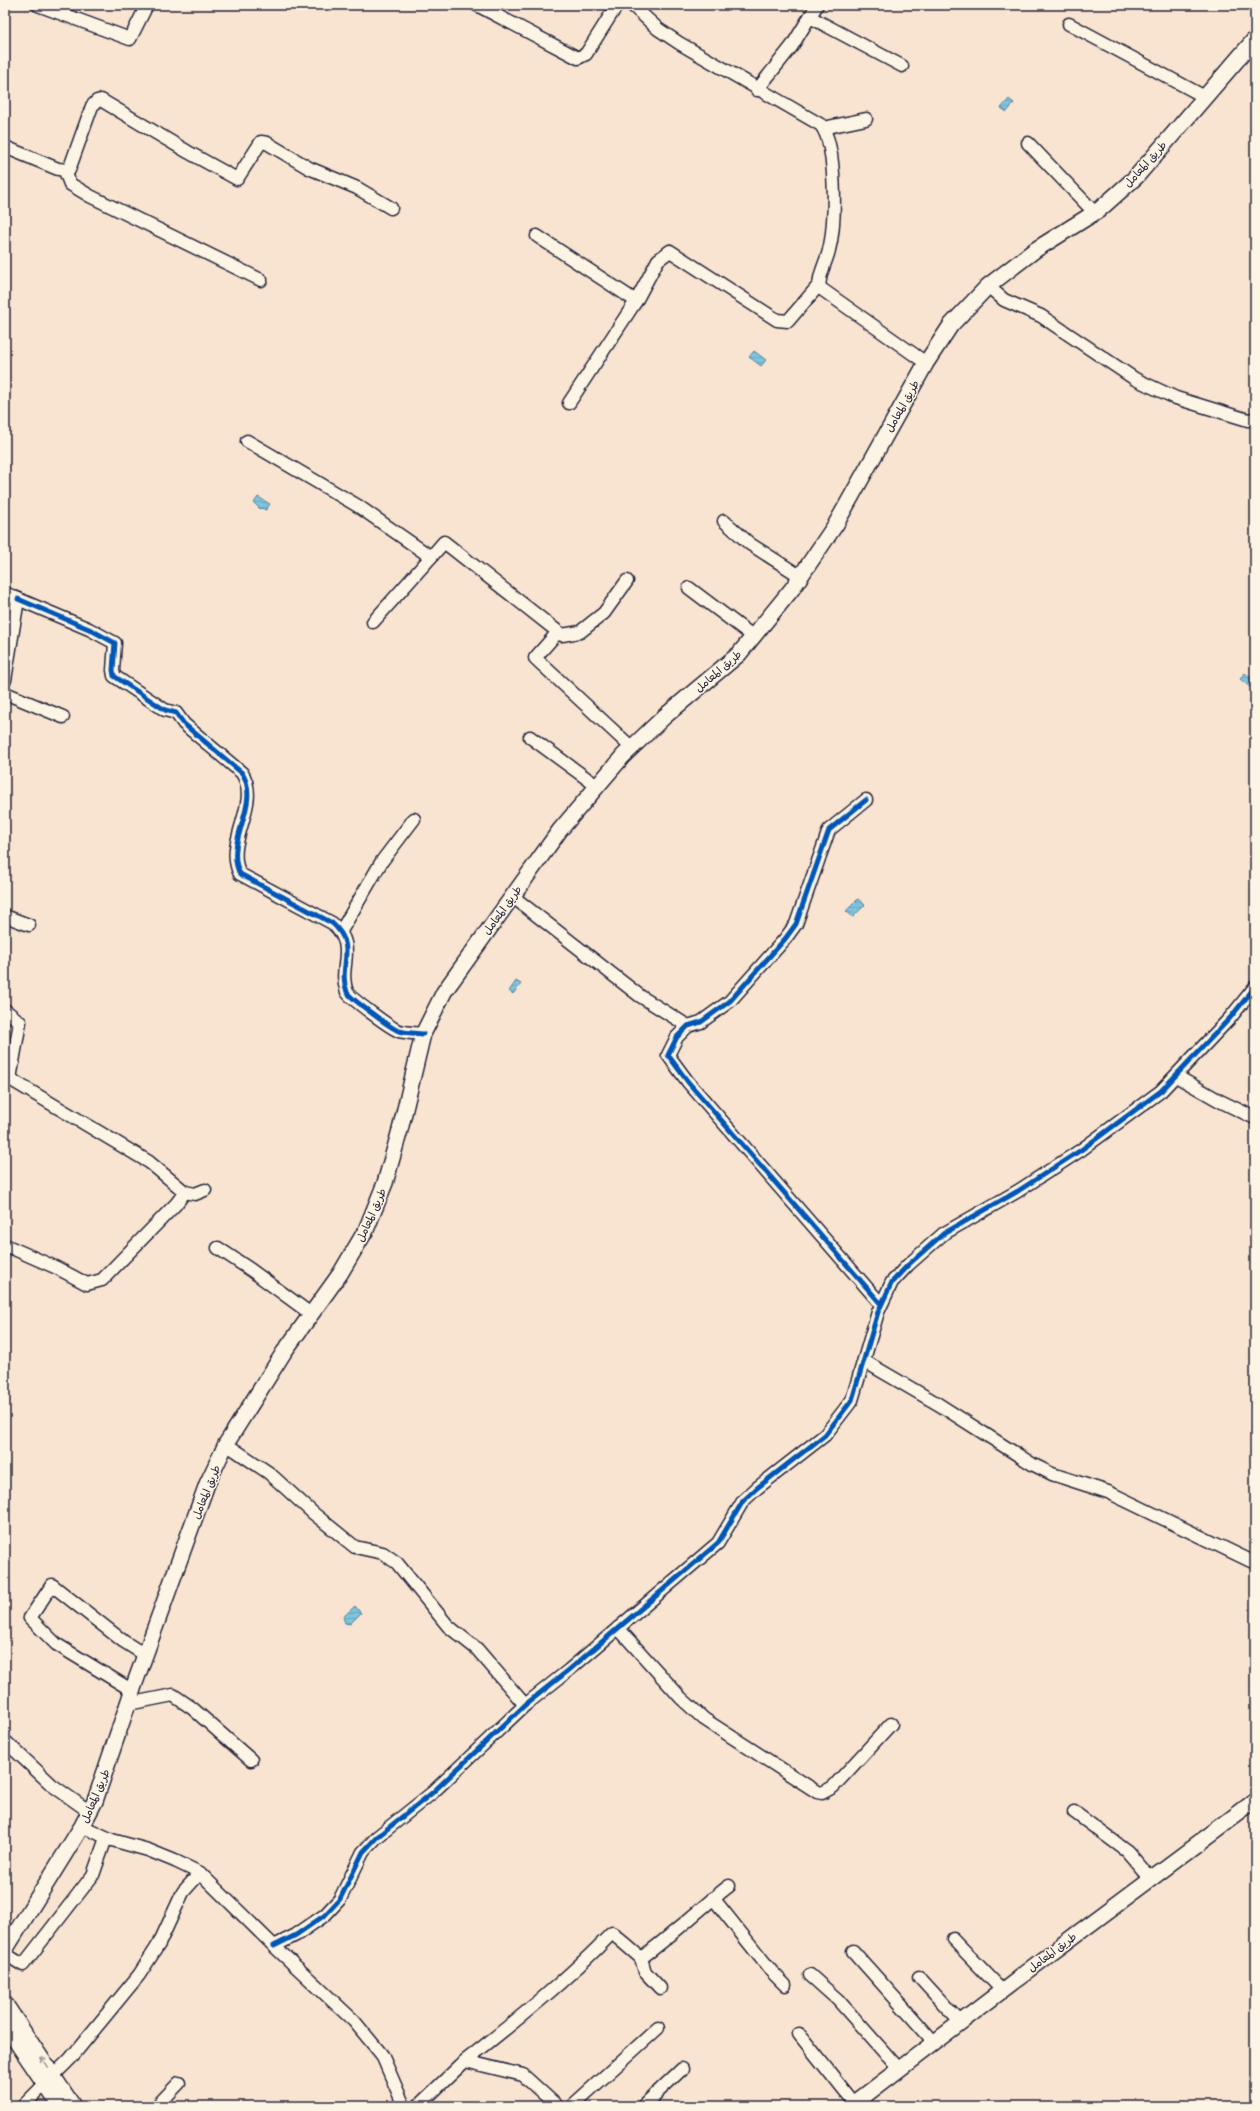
<svg xmlns="http://www.w3.org/2000/svg" width="1260" height="2111" font-family="'Gochi Hand','Playpen Sans Arabic',sans-serif">
<style>
.water{fill:url(#water-rules);stroke:#59839c}
.lines{fill:none;stroke-linecap:round;stroke-linejoin:round}
.minor-casing{stroke:#22223b;stroke-width:15}
.major-casing{stroke:#22223b;stroke-width:18}
.minor{stroke:#fcf5e5;stroke-width:12}
.major{stroke:#fcf5e5;stroke-width:15}
.cycleway-casing{stroke:#fcf5e5;stroke-width:8}
.cycleway{stroke:#0057b8;stroke-width:5}
.oneway{stroke:#9a9698}
.labels{text-anchor:middle;stroke-width:3;stroke-linejoin:round;paint-order:stroke}
.street-label{font-size:11px;fill:#22223b;stroke:#fcf5e5}
</style>
<defs>
<pattern id="water-rules" width="6" height="5" patternUnits="userSpaceOnUse"><rect width="6" height="5" fill="#7dc4dd"/><path d="M0 2.5h6" fill="none" stroke="#6ca8bf"/></pattern>
</defs>
<rect width="100%" height="100%" fill="#f9e4d1"/>
<filter id="ink" filterUnits="userSpaceOnUse"><feTurbulence type="fractalNoise" baseFrequency=".025" numOctaves="2"/><feDisplacementMap in="SourceGraphic" scale="8" xChannelSelector="R" yChannelSelector="G"/><feConvolveMatrix kernelMatrix="1 2 1 2 8 2 1 2 1" color-interpolation-filters="sRGB"/></filter>
<g filter="url(#ink)">
<!-- water -->
<g class="water">
<polygon points="1009,99 1014,103 1007,112 1001,108"/>
<polygon points="754,351 766,360 761,366 749,357"/>
<polygon points="258,497 270,504 266,510 261,508 260,509 254,503"/>
<polygon points="1245,673 1255,681 1251,688 1240,679"/>
<polygon points="858,899 865,905 853,917 846,911"/>
<polygon points="516,981 521,984 513,994 509,991"/>
<polygon points="355,1606 361,1613 350,1624 345,1623 343,1617"/>
</g>
<g class="lines">
<defs>
<g id="minor">
<polyline points="38,5 130,39 147,5"/>
<polyline points="477,5 578,58 586,54 617,5"/>
<path d="M632,5L658,29L679,43L821,125C837,146 836,224 829,250C827,261 817,277 820,288L926,363"/>
<polyline points="810,17 902,66"/>
<polyline points="1069,24 1205,97"/>
<polyline points="757,90 792,46 817,5"/>
<polyline points="823,128 866,119"/>
<polyline points="1028,143 1095,213"/>
<polyline points="5,147 58,169 69,170 92,106 97,101 101,100 188,152 237,179 261,142 267,143 309,168 357,188 391,208"/>
<polyline points="65,171 70,184 90,196 261,280"/>
<polyline points="537,236 636,301 658,260 670,251 777,320 788,321 819,285"/>
<polyline points="988,286 1004,300 1041,316 1135,379 1176,398 1248,420 1255,419"/>
<polyline points="569,403 636,301"/>
<polyline points="247,441 358,506 431,557 444,542 562,635 580,632 604,613 627,581"/>
<polyline points="724,521 750,544 800,576"/>
<polyline points="689,588 754,637"/>
<polyline points="5,593 18,599 5,680"/>
<path d="M18,599L89,629L115,643L113,670L114,676L165,710L176,713L184,724L242,773C262,805 223,841 240,874L332,923C359,947 337,966 347,992C350,998 392,1029 399,1031C406,1033 416,1033 423,1034"/>
<polyline points="373,622 431,557"/>
<polyline points="558,632 535,658 631,747"/>
<polyline points="5,693 63,717"/>
<polyline points="530,737 597,786"/>
<polyline points="866,800 829,830 796,924 785,939 730,1001 701,1022 688,1026 677,1037 668,1055 688,1082 881,1304"/>
<polyline points="512,896 640,996 688,1026"/>
<polyline points="5,916 29,925"/>
<polyline points="341,931 382,861 414,819"/>
<polyline points="5,1010 20,1022 10,1079 149,1162 185,1192 195,1194 205,1190"/>
<polyline points="1176,1076 1220,1101 1255,1118"/>
<polyline points="5,1245 57,1268 87,1284 102,1280 176,1204 185,1192"/>
<polyline points="218,1248 251,1270 311,1314"/>
<polyline points="864,1361 938,1404 1032,1464 1052,1474 1108,1492 1255,1563"/>
<polyline points="226,1444 269,1473 313,1513 355,1547 383,1553 397,1563 448,1626 477,1649 525,1705"/>
<polyline points="618,1628 681,1698 704,1719 817,1792 822,1793 833,1787 891,1724"/>
<polyline points="133,1691 56,1644 30,1618 52,1585 123,1641 145,1655"/>
<polyline points="128,1704 173,1695 192,1708 251,1760"/>
<polyline points="5,1741 52,1785 90,1812"/>
<polyline points="1074,1812 1127,1851 1151,1879"/>
<polyline points="82,1826 112,1840 148,1850 175,1861 200,1873 274,1946 354,2021 382,2055 404,2106"/>
<polyline points="713,1898 772,1972 785,1985"/>
<polyline points="953,1939 1002,1990"/>
<polyline points="274,1946 296,1935 325,1915 340,1899 363,1852 377,1837 432,1793 525,1705 569,1670 718,1543 743,1501 757,1488 825,1435 852,1400 878,1312 892,1282 908,1265 943,1234 1018,1191 1081,1150 1161,1091 1230,1018 1255,987"/>
<polyline points="853,1951 934,2042"/>
<polyline points="5,1954 23,1965 93,1875 106,1838"/>
<polyline points="641,1958 645,1972 660,1988"/>
<polyline points="810,1975 838,2000 899,2069"/>
<polyline points="919,1977 960,2022"/>
<polyline points="799,2034 854,2103"/>
<path d="M465,2061C516,2021 567,1980 612,1933L641,1958C672,1936 699,1909 729,1886"/>
<polyline points="23,2106 70,2059 139,1975 159,1944 183,1892 200,1873"/>
<polyline points="157,2106 179,2083"/>
<polyline points="418,2106 465,2061 523,2075 557,2106"/>
<polyline points="572,2106 658,2028"/>
<polyline points="643,2106 682,2069"/>
</g>
<g id="major">
<polyline points="5,1950 82,1826 95,1801 136,1680 207,1484 226,1444 284,1352 340,1274 366,1230 385,1183 400,1130 423,1034 444,992 560,830 623,756 665,716 739,654 792,589 836,524 926,363 951,325 988,286 1035,250 1099,210 1136,177 1255,39"/>
<polyline points="5,2004 73,2106"/>
<polyline points="5,2025 60,2106"/>
<polyline points="851,2106 1050,1954 1255,1801"/>
</g>
</defs>
<!-- minor casing -->
<use href="#minor" class="minor-casing"/>
<!-- major casing -->
<use href="#major" class="major-casing"/>
<!-- minor -->
<use href="#minor" class="minor"/>
<!-- major -->
<use href="#major" class="major"/>
<defs>
<g id="cycleway">
<path d="M18,599L89,629L115,643L113,670L114,676L165,710L176,713L184,724L242,773C262,805 223,841 240,874L332,923C359,947 337,966 347,992C350,998 392,1029 399,1031C406,1033 416,1033 423,1034"/>
<polyline points="866,800 829,830 796,924 785,939 730,1001 701,1022 688,1026 677,1037 668,1055 688,1082 881,1304"/>
<polyline points="274,1946 296,1935 325,1915 340,1899 363,1852 377,1837 432,1793 525,1705 569,1670 718,1543 743,1501 757,1488 825,1435 852,1400 878,1312 892,1282 908,1265 943,1234 1018,1191 1081,1150 1161,1091 1230,1018 1255,987"/>
</g>
</defs>
<!-- cycleway casing -->
<use href="#cycleway" class="cycleway-casing"/>
<!-- cycleway -->
<use href="#cycleway" class="cycleway"/>
</g>
<!-- one-way arrows -->
<defs><path id="oneway-shaft" d="M-6 0H5M1.5-3L5.5 0L1.5 3" fill="none" stroke-width="1.6" stroke-linecap="round" stroke-linejoin="round"/></defs>
<use class="oneway" href="#oneway-shaft" transform="translate(44 2062) rotate(-124)"/>
</g>
<g class="labels">
<!-- street labels -->
<g class="street-label">
<text transform="translate(1145 164) rotate(-48)" y="4">طريق المعامل</text>
<text transform="translate(902 406) rotate(-61)" y="4">طريق المعامل</text>
<text transform="translate(718 671) rotate(-41)" y="4">طريق المعامل</text>
<text transform="translate(502 910) rotate(-54)" y="4">طريق المعامل</text>
<text transform="translate(371 1215) rotate(-66)" y="4">طريق المعامل</text>
<text transform="translate(206 1492) rotate(-68)" y="4">طريق المعامل</text>
<text transform="translate(95 1796) rotate(-67)" y="4">طريق المعامل</text>
<text transform="translate(1052 1952) rotate(-37)" y="4">طريق المعامل</text>
</g>
</g>
<!-- margin -->
<rect width="1260" height="2111" fill="none" stroke="#fcf5e5" stroke-width="20"/>
<rect x="10" y="10" width="1240" height="2091" fill="none" stroke="#22223b" stroke-width="1.5" filter="url(#ink)"/>
</svg>
